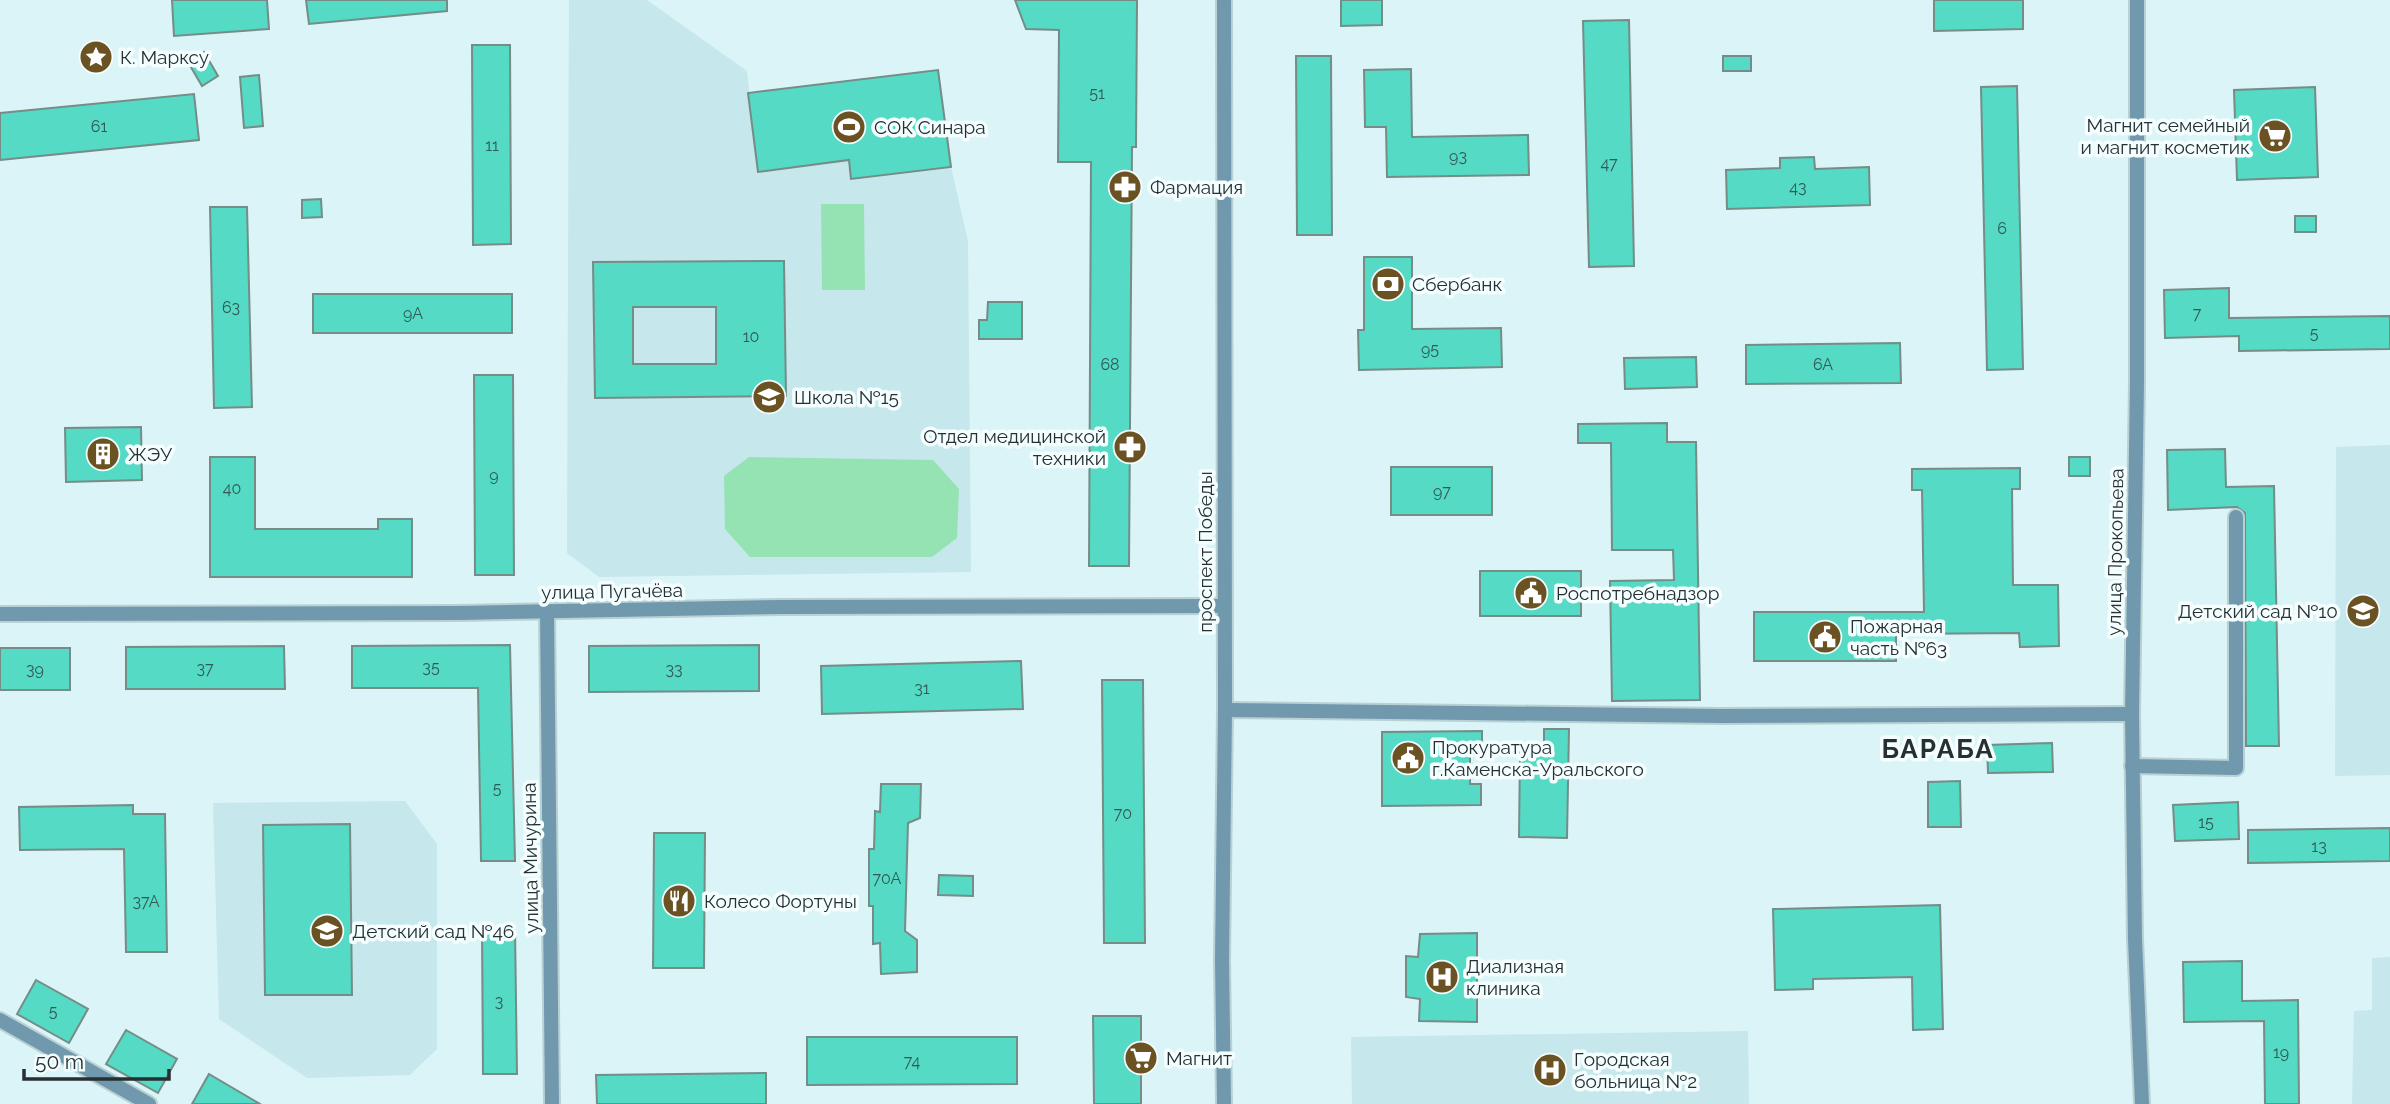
<svg xmlns="http://www.w3.org/2000/svg" width="2390" height="1104" font-family="Raleway,sans-serif">
<style>
.built{fill:#c6e7ec}
.green{fill:#95e3b3}
.building{fill:#54dac5;stroke:#768c87;stroke-width:2;fill-rule:evenodd}
.lines{fill:none;stroke-linecap:round;stroke-linejoin:round}
.minor-casing{stroke:#bad1d3;stroke-width:18}
.tertiary-casing{stroke:#bad1d3;stroke-width:18}
.minor{stroke:#7099ae;stroke-width:14}
.tertiary{stroke:#7099ae;stroke-width:14}
.labels{text-anchor:middle;stroke-width:7;stroke-linejoin:round;paint-order:stroke}
.number-label{font-size:16px;fill:#325a56}
.poi-label{font-size:19px;fill:#262f31;stroke:#f4feff;text-anchor:start}
.street-label{font-size:19px;fill:#262f31;stroke:#f4feff}
.district-label{font-size:26px;font-weight:bold;letter-spacing:2px;fill:#262f31;stroke:#f4feff}
</style>
<rect width="100%" height="100%" fill="#dbf4f7"/>
<!-- built -->
<g class="built">
<polygon points="569,0 647,0 747,71 758,171 849,160 852,179 951,167 968,241 971,572 599,577 567,553"/>
<polygon points="2390,445 2390,775 2335,776 2336,447"/>
<polygon points="405,801 437,844 437,1049 410,1075 307,1078 219,1019 213,803"/>
<polygon points="2390,957 2390,1104 2352,1104 2354,1011 2372,1010 2372,958"/>
<polygon points="1748,1031 1749,1104 1352,1104 1351,1037"/>
</g>
<!-- green -->
<g class="green">
<polygon points="821,204 864,204 865,290 822,290"/>
<polygon points="749,457 933,460 959,489 957,538 932,557 750,557 725,529 724,476"/>
</g>
<!-- building -->
<g class="building">
<polygon points="172,0 267,0 269,29 174,36"/>
<polygon points="306,0 447,0 447,11 309,24"/>
<polygon points="1015,0 1137,0 1136,147 1132,147 1129,566 1089,566 1091,162 1058,162 1059,30 1026,29"/>
<polygon points="1341,0 1382,0 1382,25 1341,26"/>
<polygon points="1934,0 2023,0 2023,29 1934,31"/>
<polygon points="1629,20 1634,266 1589,267 1583,21"/>
<polygon points="472,45 510,45 511,244 473,245"/>
<polygon points="204,52 218,76 202,86 188,62"/>
<polygon points="1296,56 1331,56 1332,235 1297,235"/>
<rect x="1723" y="56" width="28" height="15"/>
<polygon points="1411,69 1412,137 1528,135 1529,175 1387,177 1386,127 1365,127 1364,70"/>
<polygon points="938,70 951,167 851,179 849,160 758,172 748,93"/>
<polygon points="259,75 263,126 244,128 240,77"/>
<polygon points="2017,86 2023,369 1987,370 1981,87"/>
<polygon points="2315,87 2318,177 2237,180 2234,90"/>
<polygon points="194,94 199,140 0,160 0,113"/>
<polygon points="1814,157 1815,169 1869,167 1870,205 1727,209 1726,170 1780,168 1780,158"/>
<polygon points="321,199 322,217 302,218 302,200"/>
<polygon points="210,207 247,207 252,407 214,408"/>
<rect x="2295" y="216" width="21" height="16"/>
<polygon points="1364,257 1412,257 1412,329 1501,328 1502,367 1359,370 1358,330 1364,330"/>
<path d="M784,261L786,396L595,398L593,262ZM633,307H716V364H633Z"/>
<polygon points="2229,288 2229,318 2390,316 2390,349 2239,351 2239,336 2165,338 2164,290"/>
<rect x="313" y="294" width="199" height="39"/>
<polygon points="988,302 1022,302 1022,339 979,339 979,320 987,320"/>
<polygon points="1900,343 1901,383 1746,384 1746,345"/>
<polygon points="1696,357 1697,387 1625,389 1624,358"/>
<polygon points="474,375 513,375 514,575 475,575"/>
<polygon points="1667,423 1667,442 1696,442 1700,700 1612,701 1610,581 1674,580 1673,550 1612,550 1611,443 1578,443 1578,424"/>
<polygon points="141,427 142,480 66,482 65,428"/>
<polygon points="2225,449 2226,487 2274,486 2279,746 2246,746 2245,513 2237,507 2168,510 2167,450"/>
<polygon points="210,457 255,457 255,529 378,529 378,519 412,519 412,577 210,577"/>
<rect x="2069" y="457" width="21" height="19"/>
<rect x="1391" y="467" width="101" height="48"/>
<polygon points="2020,468 2020,489 2012,489 2013,585 2058,585 2059,646 2020,647 2019,633 1896,634 1896,661 1754,661 1754,612 1924,612 1922,490 1912,490 1912,469"/>
<rect x="1480" y="571" width="101" height="45"/>
<polygon points="510,645 515,861 481,861 478,688 352,688 352,646"/>
<polygon points="759,645 759,691 589,692 589,646"/>
<polygon points="284,646 285,689 126,689 126,647"/>
<rect x="0" y="648" width="70" height="42"/>
<polygon points="1021,661 1023,709 822,714 821,666"/>
<polygon points="1102,680 1143,680 1145,943 1104,943"/>
<polygon points="1544,729 1569,729 1567,838 1519,837 1520,752 1544,753"/>
<polygon points="1482,731 1482,751 1470,751 1470,784 1481,784 1481,805 1382,806 1382,732"/>
<polygon points="2052,743 2053,772 1988,773 1987,745"/>
<polygon points="1960,781 1961,827 1928,827 1928,782"/>
<polygon points="881,784 921,784 920,818 908,823 905,931 917,940 917,972 881,974 880,943 873,944 873,906 869,906 869,849 874,849 875,811 880,812"/>
<polygon points="2238,802 2239,839 2175,841 2173,805"/>
<polygon points="133,805 133,814 165,814 167,952 126,952 124,849 20,850 19,807"/>
<polygon points="350,824 352,995 265,995 263,825"/>
<polygon points="2390,828 2390,861 2248,863 2248,830"/>
<polygon points="654,833 705,833 704,968 653,968"/>
<polygon points="939,875 973,876 973,896 938,895"/>
<polygon points="1940,905 1943,1029 1913,1030 1912,977 1813,979 1813,989 1775,990 1773,909"/>
<polygon points="482,928 515,928 517,1074 483,1074"/>
<polygon points="1477,933 1477,1022 1419,1021 1420,999 1406,997 1406,956 1418,957 1420,934"/>
<polygon points="2242,961 2242,1001 2298,1000 2299,1104 2265,1104 2264,1021 2184,1022 2183,962"/>
<polygon points="36,980 88,1009 69,1043 17,1014"/>
<polygon points="1093,1016 1141,1016 1141,1104 1094,1104"/>
<polygon points="126,1030 177,1059 158,1093 106,1064"/>
<polygon points="807,1037 1017,1037 1017,1084 807,1085"/>
<polygon points="766,1073 766,1104 597,1104 596,1075"/>
<polygon points="209,1074 260,1104 192,1104"/>
</g>
<g class="lines">
<defs>
<g id="minor">
<polyline points="2137,0 2137,383 2132,714 2135,939 2142,1104"/>
<polyline points="547,611 552,1104"/>
<polyline points="0,614 459,613 782,607 1224,606"/>
<polyline points="1225,710 1721,716 2132,714"/>
<polyline points="2132,766 2236,768 2236,517"/>
<polyline points="0,1020 149,1104"/>
</g>
<polyline id="tertiary" points="1224,0 1225,710 1222,960 1224,1104"/>
</defs>
<!-- minor casing -->
<use href="#minor" class="minor-casing"/>
<!-- tertiary casing -->
<use href="#tertiary" class="tertiary-casing"/>
<!-- minor -->
<use href="#minor" class="minor"/>
<!-- tertiary -->
<use href="#tertiary" class="tertiary"/>
</g>
<!-- icons -->
<defs>
<symbol id="sight-disc" viewBox="-11 -11 22 22"><circle r="9.5" fill="#6a5223" stroke="#f4feff"/><path d="M0-6L1.8-2.2L6-1.7L2.9 1.2L3.7 5.4L0 3.3L-3.7 5.4L-2.9 1.2L-6-1.7L-1.8-2.2Z" fill="#fff"/></symbol>
<symbol id="stadium-disc" viewBox="-11 -11 22 22"><circle r="9.5" fill="#6a5223" stroke="#f4feff"/><path d="M0-5a6.5 5 0 1 0 0 10a6.5 5 0 1 0 0-10ZM-3.5-1.8h7v3.6h-7Z" fill="#fff"/></symbol>
<symbol id="supermarket-disc" viewBox="-11 -11 22 22"><circle r="9.5" fill="#6a5223" stroke="#f4feff"/><path d="M-6-5.5h2.5l.6 2H6L4.5 2H-2.5L-4.4-4H-6ZM-1.5 3.2a1.3 1.3 0 1 0 .1 0ZM3 3.2a1.3 1.3 0 1 0 .1 0Z" fill="#fff"/></symbol>
<symbol id="pharmacy-disc" viewBox="-11 -11 22 22"><circle r="9.5" fill="#6a5223" stroke="#f4feff"/><path d="M-2-6h4v4h4v4h-4v4h-4v-4h-4v-4h4Z" fill="#fff"/></symbol>
<symbol id="bank-disc" viewBox="-11 -11 22 22"><circle r="9.5" fill="#6a5223" stroke="#f4feff"/><path d="M-6-4H6V4H-6ZM0-2.3a2.3 2.3 0 1 0 0 4.6a2.3 2.3 0 1 0 0-4.6Z" fill="#fff"/></symbol>
<symbol id="school-disc" viewBox="-11 -11 22 22"><circle r="9.5" fill="#6a5223" stroke="#f4feff"/><path d="M0-5L7-2L0 1L-7-2ZM-4 1L0 2.5L4 1V4Q0 6-4 4Z" fill="#fff"/></symbol>
<symbol id="building-disc" viewBox="-11 -11 22 22"><circle r="9.5" fill="#6a5223" stroke="#f4feff"/><path d="M-4-6H4V6H1V3H-1V6H-4ZM-2.5-4.3h1.7v1.8h-1.7ZM.8-4.3h1.7v1.8H.8ZM-2.5-1h1.7V.8h-1.7ZM.8-1h1.7V.8H.8Z" fill="#fff"/></symbol>
<symbol id="civic-disc" viewBox="-11 -11 22 22"><circle r="9.5" fill="#6a5223" stroke="#f4feff"/><path d="M-.6-6.5H3V-4.5H.6V-3L4-1V1h2V6H-6V1h2V-1L-.6-3ZM-1.2 2.5V6h2.4V2.5Z" fill="#fff"/></symbol>
<symbol id="restaurant-disc" viewBox="-11 -11 22 22"><circle r="9.5" fill="#6a5223" stroke="#f4feff"/><path d="M-5-6h1v4h1v-4h1v4h1v-4h1v5L-1.5 .5V6h-2V.5L-5-1ZM5-6V6H3V1.5H1.5Q1.5-4 5-6Z" fill="#fff"/></symbol>
<symbol id="hospital-disc" viewBox="-11 -11 22 22"><circle r="9.5" fill="#6a5223" stroke="#f4feff"/><path d="M-5-5h3v3.5h4V-5h3V5h-3V1.5h-4V5h-3Z" fill="#fff"/></symbol>
</defs>
<g fill-rule="evenodd">
<use href="#sight-disc" x="77" y="38" width="38" height="38"/>
<use href="#stadium-disc" x="830" y="108" width="38" height="38"/>
<use href="#supermarket-disc" x="2256" y="117" width="38" height="38"/>
<use href="#pharmacy-disc" x="1106" y="168" width="38" height="38"/>
<use href="#bank-disc" x="1369" y="265" width="38" height="38"/>
<use href="#school-disc" x="750" y="378" width="38" height="38"/>
<use href="#pharmacy-disc" x="1111" y="428" width="38" height="38"/>
<use href="#building-disc" x="84" y="435" width="38" height="38"/>
<use href="#civic-disc" x="1512" y="574" width="38" height="38"/>
<use href="#school-disc" x="2344" y="592" width="38" height="38"/>
<use href="#civic-disc" x="1806" y="618" width="38" height="38"/>
<use href="#civic-disc" x="1389" y="739" width="38" height="38"/>
<use href="#restaurant-disc" x="660" y="882" width="38" height="38"/>
<use href="#school-disc" x="308" y="912" width="38" height="38"/>
<use href="#hospital-disc" x="1423" y="958" width="38" height="38"/>
<use href="#supermarket-disc" x="1122" y="1039" width="38" height="38"/>
<use href="#hospital-disc" x="1531" y="1051" width="38" height="38"/>
</g>
<g class="labels">
<!-- number labels -->
<g class="number-label">
<text x="1097" y="99">51</text>
<text x="99" y="132">61</text>
<text x="492" y="151">11</text>
<text x="1458" y="162">93</text>
<text x="1609" y="169">47</text>
<text x="1798" y="193">43</text>
<text x="2002" y="234">6</text>
<text x="231" y="313">63</text>
<text x="413" y="319">9А</text>
<text x="2197" y="319">7</text>
<text x="2314" y="339">5</text>
<text x="751" y="342">10</text>
<text x="1430" y="355">95</text>
<text x="1110" y="370">68</text>
<text x="1823" y="370">6А</text>
<text x="494" y="481">9</text>
<text x="232" y="494">40</text>
<text x="1442" y="497">97</text>
<text x="431" y="673">35</text>
<text x="205" y="674">37</text>
<text x="35" y="675">39</text>
<text x="674" y="675">33</text>
<text x="922" y="694">31</text>
<text x="497" y="794">5</text>
<text x="1123" y="819">70</text>
<text x="2206" y="828">15</text>
<text x="2319" y="852">13</text>
<text x="887" y="884">70А</text>
<text x="146" y="907">37А</text>
<text x="499" y="1007">3</text>
<text x="53" y="1017">5</text>
<text x="2281" y="1058">19</text>
<text x="912" y="1067">74</text>
</g>
<!-- poi labels -->
<g class="poi-label">
<text x="120" y="64">К. Марксу</text>
<text x="2250" y="132" text-anchor="end">Магнит семейный<tspan x="2250" dy="22">и магнит косметик</tspan></text>
<text x="874" y="134">СОК Синара</text>
<text x="1150" y="194">Фармация</text>
<text x="1412" y="291">Сбербанк</text>
<text x="794" y="404">Школа №15</text>
<text x="1106" y="443" text-anchor="end">Отдел медицинской<tspan x="1106" dy="22">техники</tspan></text>
<text x="128" y="461">ЖЭУ</text>
<text x="1556" y="600">Роспотребнадзор</text>
<text x="2338" y="618" text-anchor="end">Детский сад №10</text>
<text x="1850" y="633">Пожарная<tspan x="1850" dy="22">часть №63</tspan></text>
<text x="1432" y="754">Прокуратура<tspan x="1432" dy="22">г.Каменска-Уральского</tspan></text>
<text x="704" y="908">Колесо Фортуны</text>
<text x="352" y="938">Детский сад №46</text>
<text x="1466" y="973">Диализная<tspan x="1466" dy="22">клиника</tspan></text>
<text x="1166" y="1065">Магнит</text>
<text x="1574" y="1066">Городская<tspan x="1574" dy="22">больница №2</tspan></text>
</g>
<!-- street labels -->
<g class="street-label">
<text transform="translate(1205 552) rotate(-90)" y="7">проспект Победы</text>
<text transform="translate(2115 552) rotate(-89)" y="7">улица Прокопьева</text>
<text transform="translate(612 591) rotate(-1)" y="7">улица Пугачёва</text>
<text transform="translate(530 858) rotate(-91)" y="7">улица Мичурина</text>
</g>
<!-- district labels -->
<g class="district-label">
<text x="1938" y="758">БАРАБА</text>
</g>
</g>
<!-- scale -->
<path d="M24 1069v10h145v-10" fill="none" stroke="#262f31" stroke-width="3.5"/>
<text x="35" y="1069" font-size="21" fill="#262f31" stroke="#f4feff" stroke-width="5" paint-order="stroke">50 m</text>
</svg>
